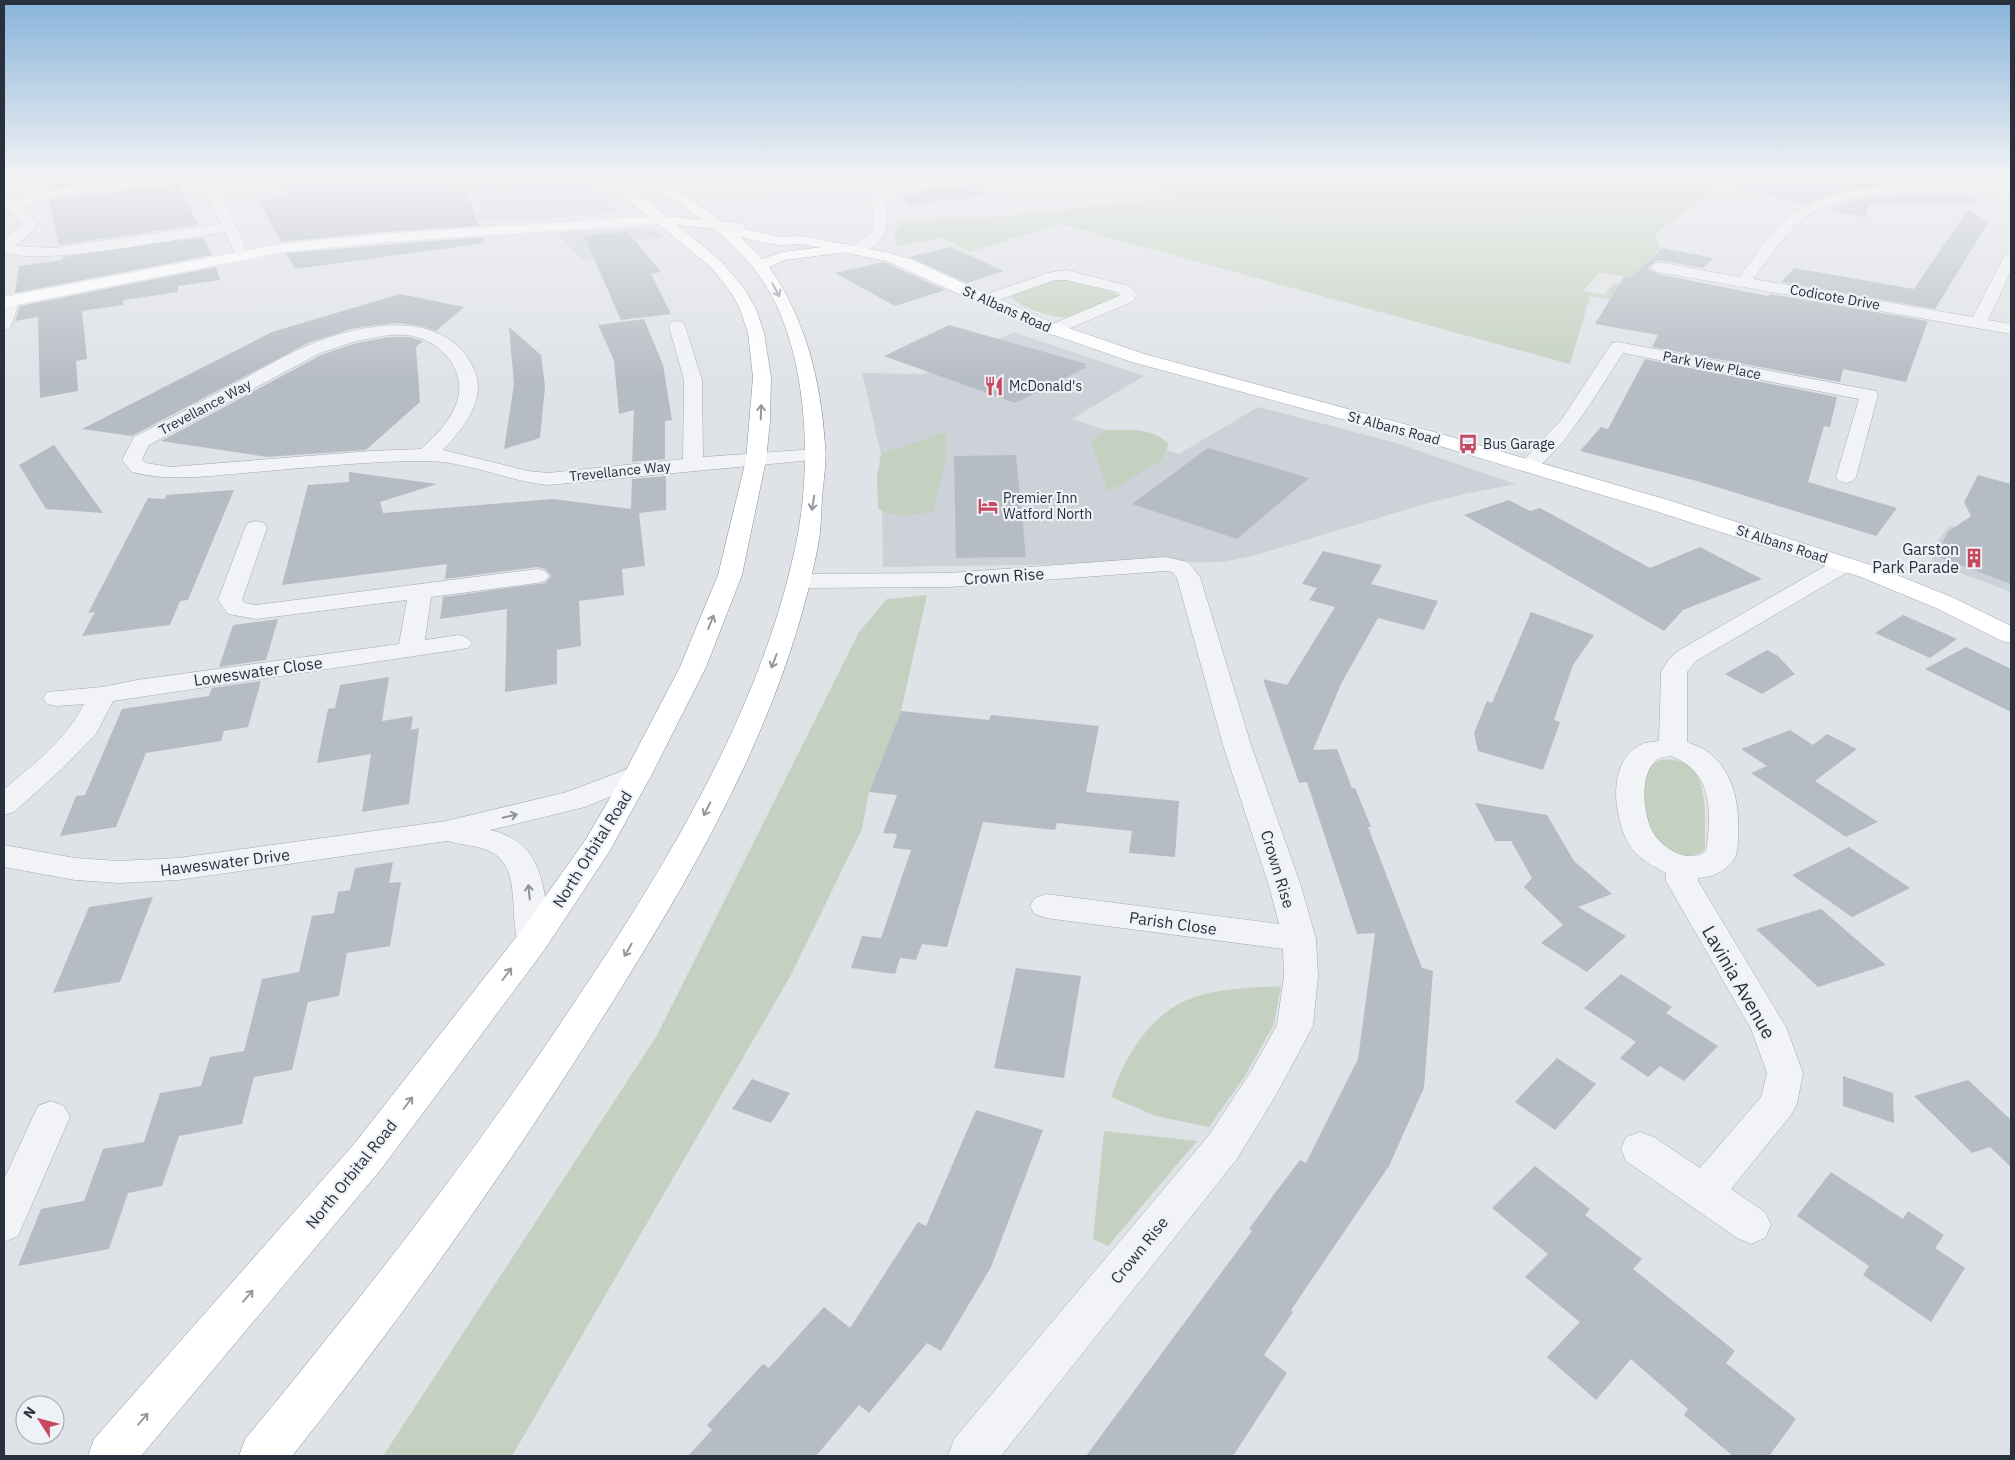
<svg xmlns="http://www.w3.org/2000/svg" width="2015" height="1460" font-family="'IBM Plex Sans',sans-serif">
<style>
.built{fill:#cdd2d9}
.green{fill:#c5d1c0}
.building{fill:#b6bcc4}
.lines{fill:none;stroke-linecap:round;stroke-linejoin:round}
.street-casing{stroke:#a5a9b1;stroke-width:1}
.primary-casing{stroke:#9fa7b3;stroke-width:1}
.highway-casing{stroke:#87909d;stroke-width:1}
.street{fill:#f1f3f6;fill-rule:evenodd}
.secondary{fill:#fff;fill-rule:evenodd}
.primary{fill:#fff;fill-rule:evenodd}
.highway{fill:#fff;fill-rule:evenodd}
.oneway{stroke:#94989e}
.oneway2{stroke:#8d929a}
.labels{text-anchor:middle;stroke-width:4.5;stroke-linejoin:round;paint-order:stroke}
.far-street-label{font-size:14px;fill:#29313e;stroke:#eef1f5}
.far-poi-label{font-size:14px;fill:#29313e;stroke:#eef1f5;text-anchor:start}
.poi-label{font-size:16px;fill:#29313e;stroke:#eef1f5;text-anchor:end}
.street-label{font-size:16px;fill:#29313e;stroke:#eef1f5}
.near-street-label{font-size:19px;fill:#29313e;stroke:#eef1f5}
</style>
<rect width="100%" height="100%" fill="#dfe2e7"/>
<!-- built -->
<g class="built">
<polygon points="459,177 571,177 604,197 617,211 527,221 476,221 481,206"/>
<polygon points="655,228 664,237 620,242 621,255 581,260 556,232"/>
<polygon points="1014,332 1144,376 1072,419 1179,454 1258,407 1393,442 1516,484 1464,494 1425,504 1256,555 1223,562 883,567 881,454 862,373 924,374"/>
<polygon points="1950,525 2011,547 2011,592 1931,562 1935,545"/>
</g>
<!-- green -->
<g class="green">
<polygon points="1144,177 1729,177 1655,234 1660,248 1632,278 1600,272 1583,291 1604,295 1614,283 1626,285 1613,300 1590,296 1570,364 1060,224 970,252 943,238 898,246 894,236 899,222 1019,215 1178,197"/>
<path d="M1059,278C1080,279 1101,284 1119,296C1105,303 1091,313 1076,317C1062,321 1020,309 1011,297L1015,291Z"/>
<path d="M1107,430C1130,430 1151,427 1169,444L1161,461L1108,492L1091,440Z"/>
<path d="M946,432V457L933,511C911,517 898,518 878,509L877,477L881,454Z"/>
<polygon points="927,595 901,711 869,792 862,829 791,975 512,1456 383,1456 656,1037 859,632 887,599"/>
<path d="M1660,760C1713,754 1704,813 1705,849C1689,862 1675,852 1658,845L1642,812L1646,774L1652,764Z"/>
<path d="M1281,986L1274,1024L1245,1076L1209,1127L1156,1116L1111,1097C1125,1056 1152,1009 1198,996C1224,988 1254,988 1281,986Z"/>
<polygon points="1104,1131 1197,1141 1108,1246 1093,1239"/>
</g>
<!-- building -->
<g class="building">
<polygon points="44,177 125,177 125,179 47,189"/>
<polygon points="328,177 458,177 468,195 479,226 383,232 281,242 259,201 290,196 281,184"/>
<polygon points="879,177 941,177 911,181 891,187"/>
<polygon points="1741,177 1926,177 1940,183 1897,184 1850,189 1806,204 1740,188"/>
<polygon points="179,184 198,225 59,245 49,200"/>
<polygon points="985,184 985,196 910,205 901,196 941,187"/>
<polygon points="1902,195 1965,195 1983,203 1868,205 1866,218 1827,209 1847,202"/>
<polygon points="1968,209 1988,223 1935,309 1781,282 1794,268 1914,289"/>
<polygon points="628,232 661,272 651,274 671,314 621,320 584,236"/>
<polygon points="203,237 212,255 15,293 19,266 63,260 62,257"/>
<polygon points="483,237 485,243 295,269 286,253"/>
<polygon points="951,247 1004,271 967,283 909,257"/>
<polygon points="1662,248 1713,258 1703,268 1657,260 1648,268 1658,274 1768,296 1770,294 1928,321 1906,382 1843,369 1840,382 1652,347 1658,335 1595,324 1624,277 1631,278"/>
<polygon points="884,262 886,263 945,290 895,306 835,273"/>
<polygon points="216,267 220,280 178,286 178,292 123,300 123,305 82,311 87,359 76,361 78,391 40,398 38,317 15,321 20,306"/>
<polygon points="400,294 464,307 436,331 421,326 399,323 375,325 351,329 308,343 132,436 82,429 272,332"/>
<polygon points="644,319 663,365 672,420 665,421 665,459 632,462 634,410 619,414 614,360 598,325"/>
<polygon points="949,325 1087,364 1083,366 1087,367 1015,403 884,356"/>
<polygon points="509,327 541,355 545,387 540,438 504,449 514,384"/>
<polygon points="389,337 409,337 423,341 416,347 420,402 366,450 267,457 161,441 321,355 356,343"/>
<polygon points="1645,359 1837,397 1830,427 1824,426 1808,482 1897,508 1876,536 1697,481 1580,451 1601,427 1608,429"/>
<polygon points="54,445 103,513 46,509 19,465"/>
<polygon points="1208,448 1309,478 1237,539 1132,504"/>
<polygon points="1016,455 1026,557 956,558 954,456"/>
<polygon points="349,472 437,484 380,502 383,513 553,499 631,509 632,479 666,476 666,510 639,513 645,566 622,569 624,595 579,601 581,646 557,650 557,684 505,692 507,609 440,619 443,597 545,583 551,576 545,569 537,567 445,579 447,564 282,585 308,485 349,482"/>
<polygon points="1978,475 2011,484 2011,584 1936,556 1948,532 1971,516 1964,502"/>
<polygon points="234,490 188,600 180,601 170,625 82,636 95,612 88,613 148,498 164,499 167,495"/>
<polygon points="1509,500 1530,511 1540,508 1650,568 1700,547 1762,579 1683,610 1664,631 1464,515"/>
<polygon points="1323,551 1382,565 1371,584 1438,601 1424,630 1378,618 1342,682 1313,750 1337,749 1352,788 1355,788 1371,827 1368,827 1422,968 1433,971 1424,1088 1389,1166 1291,1310 1293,1312 1264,1355 1287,1373 1233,1456 1086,1456 1252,1231 1249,1229 1275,1193 1300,1160 1306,1163 1358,1059 1375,933 1357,934 1307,782 1299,783 1263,679 1287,685 1335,607 1309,600 1317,588 1302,584"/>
<polygon points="1531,612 1594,635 1573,665 1554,720 1560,722 1543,770 1478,751 1474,733 1487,701 1492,703"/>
<polygon points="1903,615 1935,629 1957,639 1930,658 1875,633"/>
<polygon points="278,619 266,660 219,667 233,625"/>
<polygon points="1966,647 2011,669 2011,712 1925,669"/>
<polygon points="1767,650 1778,656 1795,674 1762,694 1725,674"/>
<polygon points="389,677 382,721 413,716 411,730 419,728 409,804 362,812 371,754 317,763 328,709 335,708 340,685"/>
<polygon points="261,681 248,727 224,731 221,741 146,753 116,827 60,836 76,796 85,795 122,709 209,696 212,688"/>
<polygon points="901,711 989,720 991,715 1099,726 1086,792 1179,801 1175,857 1129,853 1132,831 1057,823 1055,830 983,822 947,947 922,944 916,960 900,958 895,974 851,968 862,936 881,938 911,850 893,848 897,834 883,833 897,795 869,792"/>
<polygon points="1790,730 1813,745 1827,734 1857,749 1815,781 1878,822 1846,837 1751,773 1767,766 1741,749"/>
<polygon points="1475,803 1547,815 1574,861 1612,894 1578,907 1626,936 1587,972 1541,943 1563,925 1524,887 1532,878 1511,841 1495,841"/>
<polygon points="1849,847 1910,888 1852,917 1792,875"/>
<polygon points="393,862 389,883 401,882 390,946 347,953 339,996 308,1002 292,1070 254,1077 242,1124 179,1136 162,1186 128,1193 109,1249 18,1266 41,1209 84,1201 103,1149 144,1142 160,1093 201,1086 210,1057 244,1051 262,979 299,972 312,916 334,913 338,892 350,890 355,868"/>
<polygon points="153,897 120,982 53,993 89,907"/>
<polygon points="1821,909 1886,965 1818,987 1756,929"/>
<polygon points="1016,968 1081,976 1064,1078 994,1068"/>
<polygon points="1621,974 1672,1007 1666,1013 1718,1046 1684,1081 1660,1066 1648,1077 1620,1058 1636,1042 1584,1008"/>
<polygon points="1557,1058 1596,1084 1555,1130 1515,1102"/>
<polygon points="1843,1076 1893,1093 1894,1123 1843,1106"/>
<polygon points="752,1079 790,1093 771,1123 732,1109"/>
<polygon points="1968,1080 2011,1120 2011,1167 1990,1147 1972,1153 1914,1096"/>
<polygon points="976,1110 1043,1130 991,1267 941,1351 927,1343 869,1413 859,1405 816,1456 688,1456 712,1430 707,1425 763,1364 769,1368 824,1307 850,1328 918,1222 926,1226"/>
<polygon points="1535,1166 1590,1209 1585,1215 1642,1259 1633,1269 1735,1351 1726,1363 1796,1419 1769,1456 1733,1456 1684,1415 1688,1409 1631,1359 1596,1400 1547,1357 1580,1322 1525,1277 1548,1254 1492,1208"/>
<polygon points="1831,1172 1903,1219 1908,1211 1944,1235 1935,1248 1965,1268 1931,1322 1863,1275 1869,1266 1797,1216"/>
</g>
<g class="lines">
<defs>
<g id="street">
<path d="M159,177H193L187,181L50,198L21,207L37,223L33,231L15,246L53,248L221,224L203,181L195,177H213L216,184L264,177H293L287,181L220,191L249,255L247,258H237L225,232C184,238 34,267 4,252V239L23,224L7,208H4V200H15L49,190Z"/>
<path d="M959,177H1008L1002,181C972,183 907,182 885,204C890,232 884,247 854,254L847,250L872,232L874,222L871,203C887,182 934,179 959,177Z"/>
<path d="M1962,185L2011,187V195C1953,193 1849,183 1802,220C1782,236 1769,259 1753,279L1973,317L2004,256L2011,252V271L1988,320L2011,324V334L1658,272L1650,267L1658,262L1739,277C1756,256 1770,232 1791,215C1833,182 1912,185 1962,185Z"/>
<polygon points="1066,270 1129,286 1137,294 1134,301 1054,335 1048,334 1046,330 1048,326 1121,295 1117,292 1066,280 1055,280 984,305 976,300 978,297 1048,273"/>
<polygon points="12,296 20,301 10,329 4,330 4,302 6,298"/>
<path d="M677,321L683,322L685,326L702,380L703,457L816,449L823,451L826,455L823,459L548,485C507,481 467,461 426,461C365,461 305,468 244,473C206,476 170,482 132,472L122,460L134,437C167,420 199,403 232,385C257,372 282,356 309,345C359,324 443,306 473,367C489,399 463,428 443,450L528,471L548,473L683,459L684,380L669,326L671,322ZM389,335C398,335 407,334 416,337C447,345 469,377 455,407C448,424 434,437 421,449L371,451L170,467L146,463L142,459L149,445L320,353L356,341Z"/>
<polygon points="1618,342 1876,391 1878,395 1856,477 1853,481 1846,483 1839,481 1836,477 1859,399 1623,353 1587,409 1563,442 1536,470 1529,472 1522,470 1519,466 1522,462 1561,420 1612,343"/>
<path d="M256,521L264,523L267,528L242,600L245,603L256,605L537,569L545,571L549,576L545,581L537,583L431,597L425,640L459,635L468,638L472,643L468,648L113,701L96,734L63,768L14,812L4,815V789C34,764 66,740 84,704L56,706L47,704L43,698L47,692L102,687L137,680L399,644L407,600L256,619L228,614L218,600L245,528L248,523Z"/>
<polygon points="1165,557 1188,562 1200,577 1251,745 1301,886 1316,939 1318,976 1313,1026 1276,1095 1237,1159 1001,1456 948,1456 954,1439 1209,1135 1250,1073 1277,1025 1284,976 1283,949 1046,918 1035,914 1030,906 1035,898 1046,894 1279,924 1269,886 1223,745 1177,578 1172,572 1165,571 949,587 799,588 791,586 787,581 791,576 799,574 949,573"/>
<path d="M1845,557L1853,559L1857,564L1853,569L1696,661L1687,672V742C1694,745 1702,747 1708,752C1734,772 1740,805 1738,836C1738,845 1738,855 1732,862C1723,873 1711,877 1698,878V881L1786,1027L1803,1073L1797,1104L1791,1115L1731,1189L1765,1212L1771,1225L1765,1238L1751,1244L1737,1238L1626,1161L1621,1149L1626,1137L1640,1132L1654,1137L1700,1168L1761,1097L1767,1073L1751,1029L1666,881V873C1654,867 1641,860 1632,849C1614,823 1605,763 1640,745C1646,742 1653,742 1659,741L1661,672L1669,659L1678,651L1837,559ZM1671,756C1713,772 1712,812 1706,851C1690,864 1664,850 1654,834C1644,819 1641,786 1649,770C1651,765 1655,762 1659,758Z"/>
<path d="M638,765L648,767L652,774L648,781L585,807L490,830C534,840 542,871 547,911C548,925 551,937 545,949L533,952L521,949C506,921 525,867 489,851C476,845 460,845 447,841L178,880L119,883L75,880L4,867V845L75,858L119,861L178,858L446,821L567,792Z"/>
<polygon points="51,1101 64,1106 70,1117 18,1236 4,1242 4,1179 38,1106"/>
</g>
<polygon id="primary" points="662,216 739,223 744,224 745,229 779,237 802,236 890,253 913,260 1043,319 1144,354 1441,434 1668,500 1877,567 1954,598 2011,626 2011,643 2002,641 1936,608 1861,577 1652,510 1427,442 1132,362 1031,327 887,261 802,244 779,245 755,241 718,229 657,223 655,220 657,217"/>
<g id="highway">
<polygon points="599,177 613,177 653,205 721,261 745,290 756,309 764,333 771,377 770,421 766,460 742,575 706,667 652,774 609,852 545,949 382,1168 141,1456 88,1456 94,1439 354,1144 521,931 586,839 624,774 680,667 718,575 746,460 753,377 748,333 740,309 732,294 711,267"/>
<path d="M642,177H656L705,209L738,234L762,259L782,252L847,244L854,248L847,252L785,260L769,267C806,319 821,382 825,445C827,463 823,482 822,499C821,513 821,527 819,540C787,716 692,876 598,1025C504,1174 402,1318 292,1456H239L245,1439C279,1399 311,1358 344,1317C422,1219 497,1119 566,1015C662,873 763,709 797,539C811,466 808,372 776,304C756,262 722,233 685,207C670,197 654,189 642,177Z"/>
</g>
</defs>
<!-- street casing -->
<use href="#street" class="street-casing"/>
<!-- primary casing -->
<use href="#primary" class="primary-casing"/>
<!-- highway casing -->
<use href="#highway" class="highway-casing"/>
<!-- street -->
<use href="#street" class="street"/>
<!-- secondary -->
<polygon class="secondary" points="662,216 667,217 669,220 667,223 383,242 282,252 4,307 4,297 282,244 383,234"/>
<!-- primary -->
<use href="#primary" class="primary"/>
<!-- highway -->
<use href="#highway" class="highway"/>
</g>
<!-- one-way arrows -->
<defs><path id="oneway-shaft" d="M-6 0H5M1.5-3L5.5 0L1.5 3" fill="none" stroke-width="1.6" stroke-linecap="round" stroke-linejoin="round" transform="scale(1.25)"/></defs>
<g class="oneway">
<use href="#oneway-shaft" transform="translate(776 290) rotate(61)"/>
<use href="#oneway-shaft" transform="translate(761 412) rotate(-88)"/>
<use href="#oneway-shaft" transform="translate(813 503) rotate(100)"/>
<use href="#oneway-shaft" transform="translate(711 622) rotate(-68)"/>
<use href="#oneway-shaft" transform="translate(774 661) rotate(111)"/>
<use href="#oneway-shaft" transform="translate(707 809) rotate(117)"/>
<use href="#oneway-shaft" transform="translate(628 950) rotate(120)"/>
<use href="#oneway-shaft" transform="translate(507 974) rotate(-53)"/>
<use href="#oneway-shaft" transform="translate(408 1103) rotate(-53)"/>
<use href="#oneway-shaft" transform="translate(248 1296) rotate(-49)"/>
<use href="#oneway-shaft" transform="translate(143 1419) rotate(-49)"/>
</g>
<g class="oneway2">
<use href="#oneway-shaft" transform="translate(510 816) rotate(-13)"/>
<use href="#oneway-shaft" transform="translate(529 892) rotate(-96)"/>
</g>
<!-- sky -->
<linearGradient id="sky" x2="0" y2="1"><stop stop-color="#89b3da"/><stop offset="0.46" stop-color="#f1f2f4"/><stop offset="1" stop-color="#f1f2f4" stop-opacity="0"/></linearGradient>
<rect width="2015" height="381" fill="url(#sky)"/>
<!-- icons -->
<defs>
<symbol id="restaurant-bare" viewBox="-9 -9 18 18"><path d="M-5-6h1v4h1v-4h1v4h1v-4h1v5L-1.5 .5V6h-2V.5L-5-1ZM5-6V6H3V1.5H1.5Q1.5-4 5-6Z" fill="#c7495f" stroke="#eef1f5" stroke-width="2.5" paint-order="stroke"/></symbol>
<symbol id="bus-bare" viewBox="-9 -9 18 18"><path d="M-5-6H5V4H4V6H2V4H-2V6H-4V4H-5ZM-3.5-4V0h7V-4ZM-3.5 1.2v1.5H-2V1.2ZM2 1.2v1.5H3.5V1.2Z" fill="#c7495f" stroke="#eef1f5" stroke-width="2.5" paint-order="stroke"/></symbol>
<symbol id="hotel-bare" viewBox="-9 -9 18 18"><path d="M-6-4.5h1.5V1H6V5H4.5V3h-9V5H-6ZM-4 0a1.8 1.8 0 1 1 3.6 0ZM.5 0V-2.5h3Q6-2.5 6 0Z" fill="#c7495f" stroke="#eef1f5" stroke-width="2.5" paint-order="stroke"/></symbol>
<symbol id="building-bare" viewBox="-9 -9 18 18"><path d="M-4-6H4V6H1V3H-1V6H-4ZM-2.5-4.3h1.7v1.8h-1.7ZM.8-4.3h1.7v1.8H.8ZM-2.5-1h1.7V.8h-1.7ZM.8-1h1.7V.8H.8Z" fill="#c7495f" stroke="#eef1f5" stroke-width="2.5" paint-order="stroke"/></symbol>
</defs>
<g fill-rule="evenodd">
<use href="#restaurant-bare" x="980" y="372" width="28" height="28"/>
<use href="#bus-bare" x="1454" y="430" width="28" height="28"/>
<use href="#hotel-bare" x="974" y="492" width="28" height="28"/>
<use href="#building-bare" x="1960" y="544" width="28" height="28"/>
</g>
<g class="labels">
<!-- far-street labels -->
<g class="far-street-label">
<text transform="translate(1835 297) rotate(10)" y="5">Codicote Drive</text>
<text transform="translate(1007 309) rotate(24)" y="5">St Albans Road</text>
<text transform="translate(1712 365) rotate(11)" y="5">Park View Place</text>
<text transform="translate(205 407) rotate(-28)" y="5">Trevellance Way</text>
<text transform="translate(1394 428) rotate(15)" y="5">St Albans Road</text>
<text transform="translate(620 471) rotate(-6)" y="5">Trevellance Way</text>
<text transform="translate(1782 544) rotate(18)" y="5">St Albans Road</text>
</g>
<!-- far-poi labels -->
<g class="far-poi-label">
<text x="1009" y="391">McDonald's</text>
<text x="1483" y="449">Bus Garage</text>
<text x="1003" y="503">Premier Inn<tspan x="1003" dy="16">Watford North</tspan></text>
</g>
<!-- poi labels -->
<g class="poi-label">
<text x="1959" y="555">Garston<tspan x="1959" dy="18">Park Parade</tspan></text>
</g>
<!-- street labels -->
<g class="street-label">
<text transform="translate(1004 576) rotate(-4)" y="6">Crown Rise</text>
<text transform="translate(258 671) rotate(-8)" y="6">Loweswater Close</text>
<text transform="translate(592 849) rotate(-58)" y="6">North Orbital Road</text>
<text transform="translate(225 862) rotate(-7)" y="6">Haweswater Drive</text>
<text transform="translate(1278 869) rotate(73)" y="6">Crown Rise</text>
<text transform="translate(1173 923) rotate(8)" y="6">Parish Close</text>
<text transform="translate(351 1174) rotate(-51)" y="6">North Orbital Road</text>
<text transform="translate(1139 1250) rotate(-51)" y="6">Crown Rise</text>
</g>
<!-- near-street labels -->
<g class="near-street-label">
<text transform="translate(1739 982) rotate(60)" y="7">Lavinia Avenue</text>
</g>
</g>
<!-- border -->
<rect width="2015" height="1460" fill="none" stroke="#29313e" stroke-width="10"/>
<!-- north arrow -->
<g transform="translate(40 1420) rotate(306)"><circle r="24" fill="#eef1f5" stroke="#9fa4ac"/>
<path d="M0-4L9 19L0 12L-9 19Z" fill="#c7495f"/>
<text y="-8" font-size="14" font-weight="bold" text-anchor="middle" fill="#29313e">N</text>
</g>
</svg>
